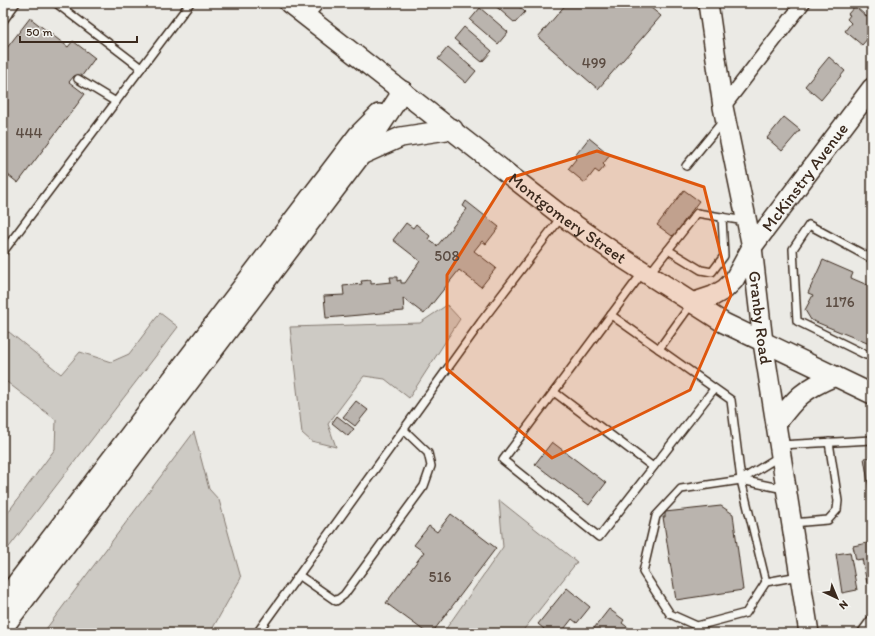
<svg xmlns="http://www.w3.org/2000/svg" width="875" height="636" font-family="Itim,sans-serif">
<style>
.green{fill:#cdcac4;stroke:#847a71}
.building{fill:#bab4ae;stroke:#3b2a1e}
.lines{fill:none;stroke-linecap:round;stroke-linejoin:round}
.lane-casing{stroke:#3b2a1e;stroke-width:10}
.street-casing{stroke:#3b2a1e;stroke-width:16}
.secondary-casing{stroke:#3b2a1e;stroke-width:22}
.lane{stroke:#f6f6f2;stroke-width:7}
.street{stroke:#f6f6f2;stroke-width:13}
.secondary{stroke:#f6f6f2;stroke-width:19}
.marked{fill:#df570d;fill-opacity:0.2;stroke:#df570d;stroke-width:3;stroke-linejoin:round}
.labels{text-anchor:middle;stroke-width:3;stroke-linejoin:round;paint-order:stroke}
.number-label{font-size:15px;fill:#5b4c42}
.street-label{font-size:17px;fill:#3b2a1e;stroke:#f6f6f2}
</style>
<rect width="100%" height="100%" fill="#ebeae5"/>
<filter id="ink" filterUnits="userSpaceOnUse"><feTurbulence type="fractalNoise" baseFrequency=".025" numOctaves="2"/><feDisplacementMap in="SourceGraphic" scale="8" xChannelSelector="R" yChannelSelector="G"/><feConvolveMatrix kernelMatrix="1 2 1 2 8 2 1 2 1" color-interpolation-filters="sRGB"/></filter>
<g filter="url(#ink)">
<!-- green -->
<g class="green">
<polygon points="447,305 460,319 409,398 385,379 364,376 328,424 336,447 311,441 302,433 290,327 420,323"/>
<polygon points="160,313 178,327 3,555 3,519 55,449 56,420 3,379 3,334 9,332 61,374 80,352 111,362 129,354"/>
<polygon points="194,432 209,489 219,500 241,578 210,633 43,633"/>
<polygon points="499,500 577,562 521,633 443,633 503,547"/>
</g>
<!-- building -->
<g class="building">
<polygon points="492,3 515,3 525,12 515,23"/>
<polygon points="567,3 645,3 661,16 598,89 538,37"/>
<polygon points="855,6 867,17 872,11 872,39 869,37 862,45 845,31 851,23 847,19 850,15 848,14"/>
<polygon points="480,8 508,32 498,44 470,20"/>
<polygon points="30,18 68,47 73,41 95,58 81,77 74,76 69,82 85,94 18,183 3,171 3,53"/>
<polygon points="464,27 492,51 482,62 454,39"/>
<polygon points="448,47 476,71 466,83 438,59"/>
<polygon points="829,57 845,71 821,100 805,86"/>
<polygon points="784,117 800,130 782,151 767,138"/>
<polygon points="589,138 610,155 603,164 605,166 599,173 595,170 585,183 568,169 576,159 574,157"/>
<polygon points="684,190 699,201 682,224 684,225 676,237 673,235 672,236 657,225"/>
<polygon points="466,201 499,227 486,244 482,241 474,251 496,268 481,287 459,270 424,314 403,298 404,311 326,318 324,296 344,295 343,286 362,284 361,281 371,280 371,284 391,282 390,277 397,277 397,281 401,280 401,283 405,283 420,261 393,240 406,223 413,228 416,224 430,236 428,239 437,246 467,209 463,206"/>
<polygon points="823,260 853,273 851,278 872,287 872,345 811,320 805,310 813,295 808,293"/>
<polygon points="356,401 368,410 355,426 343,417"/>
<polygon points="337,416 354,429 348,436 332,423"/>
<polygon points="552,442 606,483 589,505 535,464"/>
<polygon points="872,457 872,506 864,458"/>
<polygon points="721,506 733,514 743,590 676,600 663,517 665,517 665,512"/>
<polygon points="451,514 496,548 432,633 427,633 386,603 424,552 414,545 429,526 437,532"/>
<polygon points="872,542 872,588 871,583 867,583 862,559 856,560 853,546"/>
<polygon points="850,552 857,590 842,593 836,554"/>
<polygon points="567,588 590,607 577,623 572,619 561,633 541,633 544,629 538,624"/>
<polygon points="609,609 624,620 622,623 635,633 591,632"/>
</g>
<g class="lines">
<defs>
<g id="lane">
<polyline points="56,3 141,68"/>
<polyline points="308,18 321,3"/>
<polyline points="3,21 16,3"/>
<polyline points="78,79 116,102"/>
<polyline points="686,166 723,121"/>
<polyline points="668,250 701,270 712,272 724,256 722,217"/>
<polyline points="3,252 190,3"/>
<polyline points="872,259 809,225 793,249 797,321 866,355 872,355"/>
<polyline points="643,272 503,460 599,537 714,389"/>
<polyline points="649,274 697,213 745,221"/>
<polyline points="692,303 659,349 731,400 741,480 766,582"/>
<polyline points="611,315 659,349"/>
<polyline points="554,392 653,467"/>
<polyline points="780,445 872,440"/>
<polyline points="741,480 780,456"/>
<polyline points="784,489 741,480 681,489 656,516 643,572 670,614 697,626 746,613 766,582 799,576"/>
<polyline points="792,523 828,520 837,510 838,501 829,442"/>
<polyline points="300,576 336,601 344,595 424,486 431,466 428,453 404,430"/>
<polyline points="257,633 481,322 562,216"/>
<polyline points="861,633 872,618"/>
</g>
<polyline id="street" points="723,107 803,3"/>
<g id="secondary">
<path id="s1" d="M289,3L562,216L624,259L724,323L872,394"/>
<path id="s2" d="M708,3L723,107L752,247L763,342L809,633"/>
<polyline points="361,155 401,137 453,129"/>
<path id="s3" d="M692,303L713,296L725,289L734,280L752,247L872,88"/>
<path d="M776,424C796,397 804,389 835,376"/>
<polyline points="3,601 358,135 379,114"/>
<polyline points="3,628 361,155 403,91"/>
</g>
</defs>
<!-- lane casing -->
<use href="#lane" class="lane-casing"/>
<!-- street casing -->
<use href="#street" class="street-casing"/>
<!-- secondary casing -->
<use href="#secondary" class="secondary-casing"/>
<!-- lane -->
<use href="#lane" class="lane"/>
<!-- street -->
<use href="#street" class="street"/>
<!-- secondary -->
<use href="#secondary" class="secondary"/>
</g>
</g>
<!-- marked area -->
<path class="marked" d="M597,151L704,187L731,295L690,390L552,458L447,369V275L507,179Z"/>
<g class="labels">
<!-- number labels -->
<g class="number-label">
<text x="594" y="68">499</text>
<text x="29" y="138">444</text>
<text x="447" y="261">508</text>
<text x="840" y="307">1176</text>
<text x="440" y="582">516</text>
</g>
<!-- street labels -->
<g class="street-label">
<text dy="6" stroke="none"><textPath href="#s3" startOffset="174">McKinstry Avenue</textPath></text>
<text dy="6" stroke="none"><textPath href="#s1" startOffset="352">Montgomery Street</textPath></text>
<text dy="6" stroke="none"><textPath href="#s2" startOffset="319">Granby Road</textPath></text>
</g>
</g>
<!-- margin -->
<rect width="875" height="636" fill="none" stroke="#f6f6f2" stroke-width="16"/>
<rect x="8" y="8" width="859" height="620" fill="none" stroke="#3b2a1e" stroke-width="1.5" filter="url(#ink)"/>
<!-- north arrow -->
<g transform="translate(837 598) rotate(136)" stroke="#f6f6f2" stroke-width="3" paint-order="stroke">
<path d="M0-3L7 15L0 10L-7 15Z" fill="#3b2a1e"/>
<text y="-6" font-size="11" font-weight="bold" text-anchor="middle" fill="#3b2a1e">N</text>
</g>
<!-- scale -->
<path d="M20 36v6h117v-6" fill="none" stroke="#3b2a1e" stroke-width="2"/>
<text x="26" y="36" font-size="12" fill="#3b2a1e" stroke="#f6f6f2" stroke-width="3" paint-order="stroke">50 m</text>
</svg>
